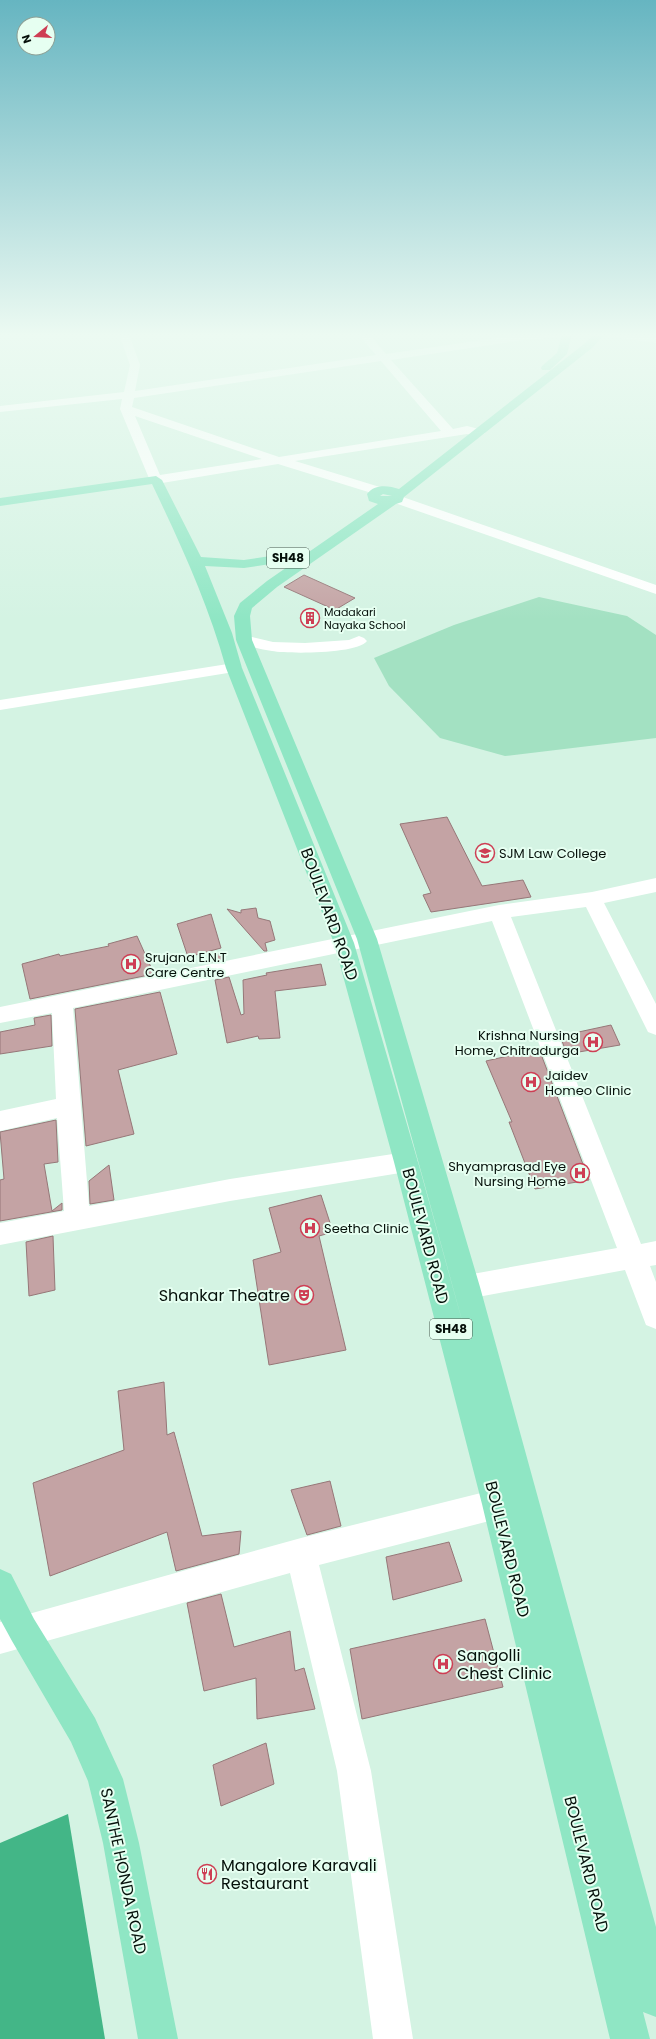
<svg xmlns="http://www.w3.org/2000/svg" width="656" height="2039" font-family="Poppins,sans-serif">
<style>
.green{fill:#a3e1c2}
.water{fill:#43b687}
.building{fill:#c4a3a4;stroke:#967778}
.lines{fill:none;stroke-linecap:round;stroke-linejoin:round}
.minor{fill:#fff;fill-rule:evenodd}
.major{fill:#8fe6c4;fill-rule:evenodd}
.labels{text-anchor:middle;stroke-width:4;stroke-linejoin:round;paint-order:stroke}
.far-poi-label{font-size:11px;fill:#05100a;stroke:#e6fff1;text-anchor:start}
.shield{fill:#e6fff1;stroke:#48584f;stroke-width:1}
.shield-label{font-size:12px;font-weight:bold;fill:#05100a}
.poi-label{font-size:13px;fill:#05100a;stroke:#e6fff1;text-anchor:start}
.near-street-label{font-size:16px;fill:#05100a;stroke:#e6fff1}
.near-poi-label{font-size:16px;fill:#05100a;stroke:#e6fff1;text-anchor:start}
</style>
<rect width="100%" height="100%" fill="#d4f3e3"/>
<!-- green -->
<polygon class="green" points="539,597 627,616 656,635 656,738 505,756 440,738 389,686 374,658 454,625"/>
<!-- water -->
<polygon class="water" points="68,1814 105,2039 0,2039 0,1843"/>
<!-- building -->
<g class="building">
<polygon points="304,575 355,598 335,610 284,587"/>
<polygon points="447,817 482,886 523,880 531,897 431,912 423,895 431,893 400,824"/>
<polygon points="256,908 258,918 270,921 275,940 265,943 267,951 264,951 227,909 241,913 241,910"/>
<polygon points="211,914 221,948 188,957 177,924"/>
<polygon points="137,936 154,974 30,999 22,964 59,954 60,956 109,946 108,944"/>
<polygon points="222,953 224,960 211,962 210,956"/>
<polygon points="321,964 326,985 275,991 280,1038 259,1039 258,1036 227,1043 215,980 229,977 241,1015 244,1014 243,980 267,975 266,973"/>
<polygon points="160,992 177,1054 118,1070 134,1134 86,1146 75,1009"/>
<polygon points="51,1015 52,1046 0,1054 0,1032 35,1025 34,1018"/>
<polygon points="611,1025 620,1045 567,1054 560,1036"/>
<polygon points="539,1049 589,1180 535,1189 509,1122 512,1122 486,1061"/>
<polygon points="56,1120 58,1162 44,1164 52,1211 62,1203 62,1210 0,1221 0,1180 4,1179 0,1132"/>
<polygon points="109,1165 114,1200 90,1204 89,1181"/>
<polygon points="321,1195 333,1232 319,1236 346,1350 269,1365 253,1260 281,1252 269,1208"/>
<polygon points="53,1236 55,1290 29,1296 26,1242"/>
<polygon points="164,1382 167,1435 174,1432 202,1536 241,1531 239,1554 176,1571 167,1532 50,1576 33,1483 124,1450 118,1391"/>
<polygon points="330,1481 341,1526 307,1535 291,1490"/>
<polygon points="449,1542 462,1581 393,1600 386,1557"/>
<polygon points="221,1594 234,1647 290,1631 295,1671 304,1668 315,1709 257,1719 256,1678 204,1691 187,1603"/>
<polygon points="485,1619 503,1687 362,1719 350,1649"/>
<polygon points="266,1743 274,1784 221,1806 213,1765"/>
</g>
<g class="lines">
<!-- minor -->
<g class="minor">
<path d="M119,334H129L140,365L135,391L376,355L358,334H369L386,354L516,335L564,334L559,337L516,341L391,360L453,429L467,426L483,430L485,433L479,437L467,434L295,461L383,488L384,491L383,494L378,495L278,464L156,484L151,483L120,409L122,399L0,412V406L124,392L130,365ZM381,361L441,431L279,457L132,407L134,398ZM135,416L262,459L160,475Z"/>
<polygon points="607,334 638,334 656,337 656,343 612,337"/>
<polygon points="397,495 656,585 656,594 392,502 390,499"/>
<path d="M244,635L273,642L305,643L349,640L359,636L364,638L367,641C358,654 288,654 272,651C261,650 250,646 239,643L236,640L239,637Z"/>
<polygon points="234,663 240,665 242,668 240,671 0,710 0,700"/>
<polygon points="656,878 656,892 604,903 656,1004 656,1035 648,1032 586,907 511,917 641,1244 656,1241 656,1265 650,1266 656,1282 656,1329 646,1325 625,1270 467,1299 458,1296 454,1287 458,1278 467,1275 617,1248 492,921 73,1008 89,1206 230,1179 406,1152 415,1155 418,1162 415,1169 406,1172 230,1201 0,1245 0,1223 64,1211 57,1118 0,1131 0,1111 56,1099 52,1013 0,1023 0,1007 499,905 592,892"/>
<polygon points="497,1489 508,1493 512,1504 508,1515 497,1519 319,1565 371,1771 413,2039 373,2039 337,1771 290,1573 0,1654 0,1622 301,1538"/>
</g>
<!-- major -->
<g class="major">
<polygon points="562,334 572,334 567,354 550,370 542,370 541,368 542,366 557,353"/>
<path d="M594,334H605L592,348L404,497L402,502L396,504L277,587L252,608L250,616L252,640L377,939L480,1287L656,1927V2017L643,2012L650,2039H610L482,1504L394,1162L334,943L226,668C208,603 181,545 152,484L0,506V498L156,476L162,480L201,557L244,560L290,553L295,554L297,557L295,560L290,561L244,568L205,566L232,633L242,668L354,943L418,1162L471,1353L357,939L236,640L234,616L240,603L267,581L378,504L369,501L367,494C374,484 388,485 399,489L584,344ZM383,494L392,496H380Z"/>
<polygon points="0,1569 11,1574 34,1619 95,1718 123,1779 139,1843 178,2039 138,2039 103,1843 88,1781 71,1742 12,1641 0,1619"/>
</g>
</g>
<!-- sky -->
<linearGradient id="sky" x2="0" y2="1"><stop stop-color="#66b5c1"/><stop offset="0.54" stop-color="#ecfaf2"/><stop offset="1" stop-color="#ecfaf2" stop-opacity="0"/></linearGradient>
<rect width="656" height="620" fill="url(#sky)"/>
<!-- icons -->
<defs>
<symbol id="building-ring" viewBox="-11 -11 22 22"><circle r="9.5" fill="#e6fff1" stroke="#ce3e54" stroke-width="1.5"/><path d="M-4-6H4V6H1V3H-1V6H-4ZM-2.5-4.3h1.7v1.8h-1.7ZM.8-4.3h1.7v1.8H.8ZM-2.5-1h1.7V.8h-1.7ZM.8-1h1.7V.8H.8Z" fill="#ce3e54"/></symbol>
<symbol id="university-ring" viewBox="-11 -11 22 22"><circle r="9.5" fill="#e6fff1" stroke="#ce3e54" stroke-width="1.5"/><path d="M0-5L7-2L0 1L-7-2ZM-4 1L0 2.5L4 1V4Q0 6-4 4Z" fill="#ce3e54"/></symbol>
<symbol id="hospital-ring" viewBox="-11 -11 22 22"><circle r="9.5" fill="#e6fff1" stroke="#ce3e54" stroke-width="1.5"/><path d="M-5-5h3v3.5h4V-5h3V5h-3V1.5h-4V5h-3Z" fill="#ce3e54"/></symbol>
<symbol id="theatre-ring" viewBox="-11 -11 22 22"><circle r="9.5" fill="#e6fff1" stroke="#ce3e54" stroke-width="1.5"/><path d="M-5-5.5Q0-4 5-5.5V0Q5 5 0 6Q-5 5-5 0ZM-3.3-2.5H-1v1.5H-3.3ZM1-2.5H3.3v1.5H1ZM-2.8 1Q0 5.5 2.8 1Z" fill="#ce3e54"/></symbol>
<symbol id="restaurant-ring" viewBox="-11 -11 22 22"><circle r="9.5" fill="#e6fff1" stroke="#ce3e54" stroke-width="1.5"/><path d="M-5-6h1v4h1v-4h1v4h1v-4h1v5L-1.5 .5V6h-2V.5L-5-1ZM5-6V6H3V1.5H1.5Q1.5-4 5-6Z" fill="#ce3e54"/></symbol>
</defs>
<g fill-rule="evenodd">
<use href="#building-ring" x="299" y="607" width="22" height="22"/>
<use href="#university-ring" x="474" y="842" width="22" height="22"/>
<use href="#hospital-ring" x="120" y="953" width="22" height="22"/>
<use href="#hospital-ring" x="582" y="1031" width="22" height="22"/>
<use href="#hospital-ring" x="520" y="1071" width="22" height="22"/>
<use href="#hospital-ring" x="569" y="1162" width="22" height="22"/>
<use href="#hospital-ring" x="299" y="1217" width="22" height="22"/>
<use href="#theatre-ring" x="293" y="1284" width="22" height="22"/>
<use href="#hospital-ring" x="432" y="1653" width="22" height="22"/>
<use href="#restaurant-ring" x="196" y="1863" width="22" height="22"/>
</g>
<g class="labels">
<!-- far-poi labels -->
<g class="far-poi-label">
<text x="324" y="616">Madakari<tspan x="324" dy="13">Nayaka School</tspan></text>
</g>
<!-- shield labels -->
<g class="shield">
<rect x="267" y="548" width="42" height="20" rx="3"/>
<rect x="430" y="1319" width="42" height="20" rx="3"/>
</g>
<g class="shield-label">
<text x="288" y="562">SH48</text>
<text x="451" y="1333">SH48</text>
</g>
<!-- poi labels -->
<g class="poi-label">
<text x="499" y="858">SJM Law College</text>
<text x="145" y="962">Srujana E.N.T<tspan x="145" dy="15">Care Centre</tspan></text>
<text x="579" y="1040" text-anchor="end">Krishna Nursing<tspan x="579" dy="15">Home, Chitradurga</tspan></text>
<text x="545" y="1080">Jaidev<tspan x="545" dy="15">Homeo Clinic</tspan></text>
<text x="566" y="1171" text-anchor="end">Shyamprasad Eye<tspan x="566" dy="15">Nursing Home</tspan></text>
<text x="324" y="1233">Seetha Clinic</text>
</g>
<!-- near-street labels -->
<g class="near-street-label">
<text transform="translate(330 914) rotate(70)" y="6">BOULEVARD ROAD</text>
<text transform="translate(426 1236) rotate(75)" y="6">BOULEVARD ROAD</text>
<text transform="translate(508 1549) rotate(76)" y="6">BOULEVARD ROAD</text>
<text transform="translate(587 1864) rotate(76)" y="6">BOULEVARD ROAD</text>
<text transform="translate(124 1871) rotate(78)" y="6">SANTHE HONDA ROAD</text>
</g>
<!-- near-poi labels -->
<g class="near-poi-label">
<text x="290" y="1301" text-anchor="end">Shankar Theatre</text>
<text x="457" y="1661">Sangolli<tspan x="457" dy="18">Chest Clinic</tspan></text>
<text x="221" y="1871">Mangalore Karavali<tspan x="221" dy="18">Restaurant</tspan></text>
</g>
</g>
<!-- north arrow -->
<g transform="translate(36 36) rotate(252)"><circle r="19" fill="#e6fff1" stroke="#8c9f95"/>
<path d="M0-3L7 15L0 10L-7 15Z" fill="#ce3e54"/>
<text y="-6" font-size="11" font-weight="bold" text-anchor="middle" fill="#05100a">N</text>
</g>
</svg>
